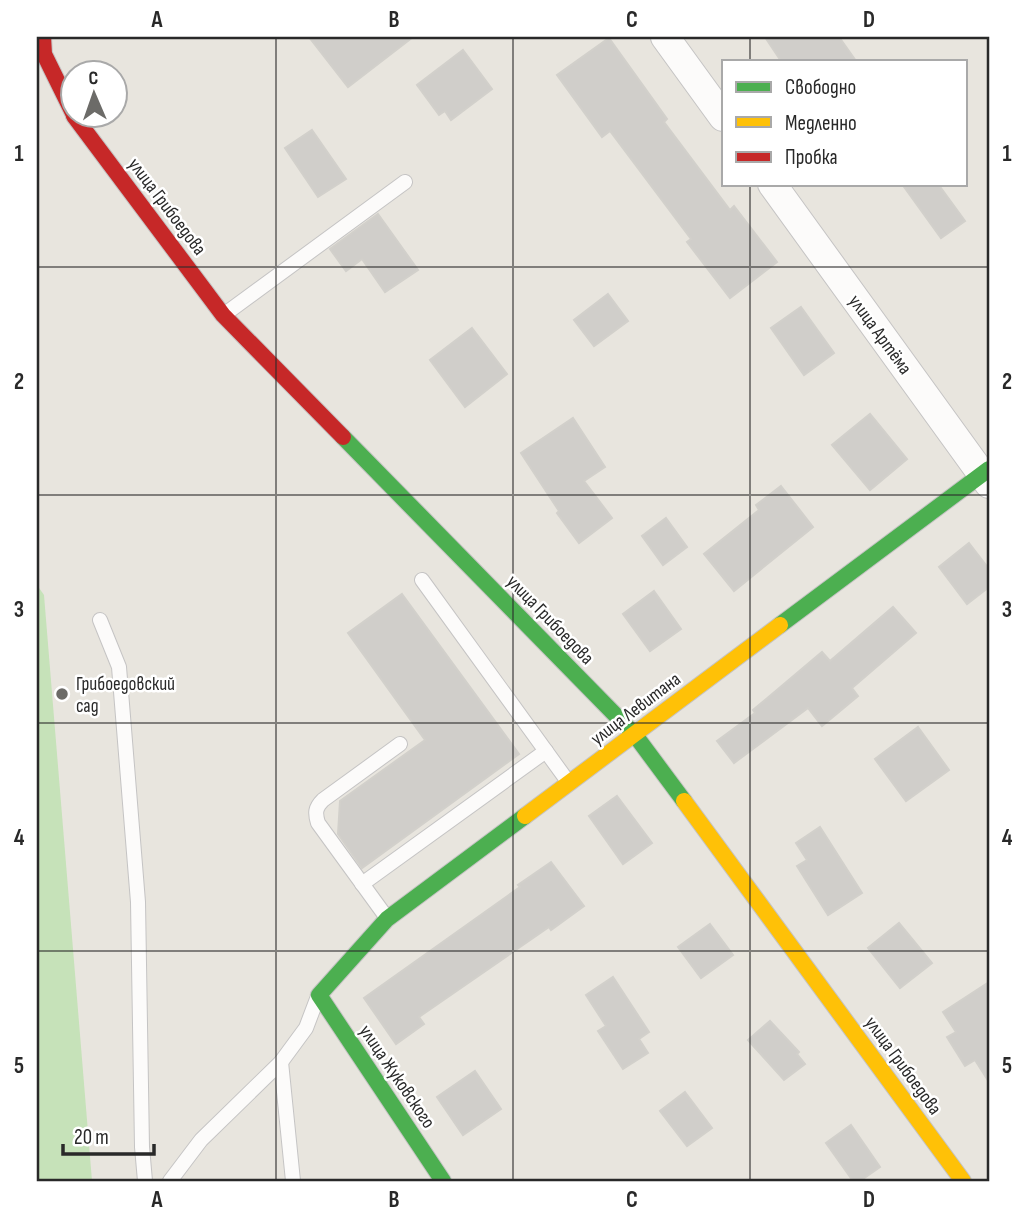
<svg xmlns="http://www.w3.org/2000/svg" width="1026" height="1218" font-family="'Sofia Sans Condensed',sans-serif">
<style>
.green{fill:#c6e2b9}
.building{fill:#d0ceca;stroke:#d2d0cb;stroke-width:2}
.lines{fill:none;stroke-linecap:round;stroke-linejoin:round}
.lane-casing{stroke:#c5c4c4;stroke-width:16}
.street-casing{stroke:#c5c4c4;stroke-width:30}
.fast-casing{stroke:#c5c4c4;stroke-width:18}
.slow-casing{stroke:#c5c4c4;stroke-width:18}
.jam-casing{stroke:#c5c4c4;stroke-width:18}
.lane{stroke:#fcfbfa;stroke-width:14}
.street{stroke:#fcfbfa;stroke-width:28}
.fast{stroke:#4caf50;stroke-width:16}
.slow{stroke:#ffc107;stroke-width:16}
.jam{stroke:#c62828;stroke-width:16}
.grid{fill:none;stroke:#292929;stroke-width:2;stroke-opacity:0.55}
.poi-dot{fill:#6c6b68;stroke:#fff;stroke-width:2.5}
.labels{text-anchor:middle;stroke-width:5;stroke-linejoin:round;paint-order:stroke}
.street-label{font-size:19px;fill:#292929;stroke:#fff}
.poi-label{font-size:19px;fill:#292929;stroke:#fff;text-anchor:start}
.neatline{fill:none;stroke:#292929;stroke-width:2.5}
.grid-label{font-size:23px;text-anchor:middle;font-weight:bold;fill:#292929}
</style>
<rect width="100%" height="100%" fill="#e8e5de"/>
<!-- green -->
<polygon class="green" points="37,585 44,595 92,1181 37,1181"/>
<!-- building -->
<g class="building">
<polygon points="309,37 413,37 348,87"/>
<polygon points="765,37 839,37 856,61 781,61"/>
<polygon points="609,38 667,119 664,122 730,210 734,206 777,262 730,298 687,242 691,239 610,131 602,137 557,75"/>
<polygon points="463,50 492,89 451,120 445,111 439,115 417,85"/>
<polygon points="312,130 346,179 318,197 285,148"/>
<polygon points="902,184 938,184 965,221 941,238"/>
<polygon points="378,214 418,270 385,292 362,259 346,271 330,249"/>
<polygon points="608,294 628,321 594,346 574,320"/>
<polygon points="801,307 834,353 804,375 771,328"/>
<polygon points="472,328 507,374 465,407 430,360"/>
<polygon points="870,414 907,459 870,490 832,445"/>
<polygon points="573,418 605,467 584,481 612,518 579,543 557,513 559,511 521,453"/>
<polygon points="781,486 813,527 734,591 704,554 759,510 756,505"/>
<polygon points="666,518 687,547 663,565 642,536"/>
<polygon points="969,543 989,569 989,587 967,604 939,567"/>
<polygon points="654,591 681,629 650,651 623,614"/>
<polygon points="402,594 519,754 362,868 338,834 340,801 425,740 348,633"/>
<polygon points="893,607 916,633 852,688 858,696 822,726 808,708 734,763 717,741 755,713 753,710 822,652 830,661"/>
<polygon points="918,727 949,770 906,801 875,759"/>
<polygon points="617,796 652,843 623,864 589,816"/>
<polygon points="820,827 862,893 828,915 797,866 807,860 796,843"/>
<polygon points="551,862 584,906 551,930 549,927 419,1017 424,1024 396,1044 364,998 520,887 518,885"/>
<polygon points="899,923 932,963 900,988 868,948"/>
<polygon points="710,924 733,955 701,978 678,947"/>
<polygon points="613,977 649,1032 639,1039 648,1053 623,1069 598,1031 606,1026 586,995"/>
<polygon points="989,982 989,1082 975,1060 965,1066 947,1037 956,1032 943,1012"/>
<polygon points="770,1021 799,1052 797,1054 805,1064 784,1080 748,1040"/>
<polygon points="475,1071 501,1109 463,1135 437,1097"/>
<polygon points="685,1092 712,1128 687,1146 660,1111"/>
<polygon points="851,1125 880,1167 860,1181 853,1181 826,1143"/>
</g>
<g class="lines">
<defs>
<g id="lane">
<polyline points="225,314 405,182"/>
<polyline points="422,580 569,783"/>
<polyline points="100,620 119,667 138,902 142,1147 145,1181"/>
<polyline points="362,884 546,751"/>
<path d="M387,918L318,823C315,813 315,808 323,800L400,744"/>
<polyline points="281,1062 293,1181"/>
<polyline points="170,1181 201,1140 281,1062 306,1028 317,999"/>
</g>
<g id="street">
<polyline points="665,37 723,117"/>
<polyline points="772,184 989,484"/>
</g>
<g id="fast">
<polyline points="343,437 635,735 684,801"/>
<polyline points="780,625 989,469"/>
<polyline points="443,1181 319,995 387,919 525,816"/>
</g>
<g id="slow">
<polyline points="684,801 963,1181"/>
<polyline points="525,816 780,625"/>
</g>
<g id="jam">
<polyline points="43,37 44,54 74,115"/>
<polyline points="74,116 223,315 343,437"/>
</g>
</defs>
<!-- lane casing -->
<use href="#lane" class="lane-casing"/>
<!-- street casing -->
<use href="#street" class="street-casing"/>
<!-- fast casing -->
<use href="#fast" class="fast-casing"/>
<!-- slow casing -->
<use href="#slow" class="slow-casing"/>
<!-- jam casing -->
<use href="#jam" class="jam-casing"/>
<!-- lane -->
<use href="#lane" class="lane"/>
<!-- street -->
<use href="#street" class="street"/>
<!-- fast -->
<use href="#fast" class="fast"/>
<!-- slow -->
<use href="#slow" class="slow"/>
<!-- jam -->
<use href="#jam" class="jam"/>
</g>
<!-- grid -->
<path class="grid" d="M276,37V1181M513,37V1181M750,37V61M750,184V1181M37,267H989M37,495H989M37,723H989M37,951H989"/>
<!-- markers -->
<circle class="poi-dot" cx="62" cy="694" r="7"/>
<g class="labels">
<!-- street labels -->
<g class="street-label">
<text transform="translate(168 206) rotate(53)" y="7">улица Грибоедова</text>
<text transform="translate(881 334) rotate(54)" y="7">улица Артёма</text>
<text transform="translate(551 619) rotate(46)" y="7">улица Грибоедова</text>
<text transform="translate(635 708) rotate(-37)" y="7">улица Левитана</text>
<text transform="translate(904 1065) rotate(54)" y="7">улица Грибоедова</text>
<text transform="translate(398 1076) rotate(56)" y="7">улица Жуковского</text>
</g>
<!-- poi labels -->
<g class="poi-label">
<text x="76" y="690">Грибоедовский<tspan x="76" dy="22">сад</tspan></text>
</g>
</g>
<!-- border -->
<rect width="1026" height="1218" fill="none" stroke="#ffffff" stroke-width="77"/>
<!-- legend -->
<rect x="722" y="60" width="245" height="126" fill="#ffffff" stroke="#a9a9a9" stroke-width="2"/>
<rect x="736" y="82" width="35" height="10" fill="#4caf50" stroke="#a9a9a9" stroke-width="2"/>
<text x="785" y="94" font-size="21" fill="#292929">Свободно</text>
<rect x="736" y="117" width="35" height="10" fill="#ffc107" stroke="#a9a9a9" stroke-width="2"/>
<text x="785" y="130" font-size="21" fill="#292929">Медленно</text>
<rect x="736" y="152" width="35" height="10" fill="#c62828" stroke="#a9a9a9" stroke-width="2"/>
<text x="785" y="164" font-size="21" fill="#292929">Пробка</text>
<!-- north arrow -->
<g transform="translate(94 94) rotate(358)"><circle r="33" fill="#ffffff" stroke="#a9a9a9" stroke-width="2"/>
<path d="M0-5L12 26L0 18L-12 26Z" fill="#6c6b68"/>
<text y="-10" font-size="19" font-weight="bold" text-anchor="middle" fill="#292929">С</text>
</g>
<!-- scale -->
<path d="M63 1144v10h91v-10" fill="none" stroke="#292929" stroke-width="3.5"/>
<text x="74" y="1144" font-size="21" fill="#292929" stroke="#ffffff" stroke-width="5" paint-order="stroke">20 m</text>
<rect x="38" y="38" width="950" height="1142" class="neatline"/>
<g class="grid-label">
<text x="157" y="27">A</text>
<text x="394" y="27">B</text>
<text x="632" y="27">C</text>
<text x="869" y="27">D</text>
<text x="19" y="161">1</text>
<text x="1007" y="161">1</text>
<text x="19" y="389">2</text>
<text x="1007" y="389">2</text>
<text x="19" y="617">3</text>
<text x="1007" y="617">3</text>
<text x="19" y="845">4</text>
<text x="1007" y="845">4</text>
<text x="19" y="1073">5</text>
<text x="1007" y="1073">5</text>
<text x="157" y="1207">A</text>
<text x="394" y="1207">B</text>
<text x="632" y="1207">C</text>
<text x="869" y="1207">D</text>
</g>
</svg>
